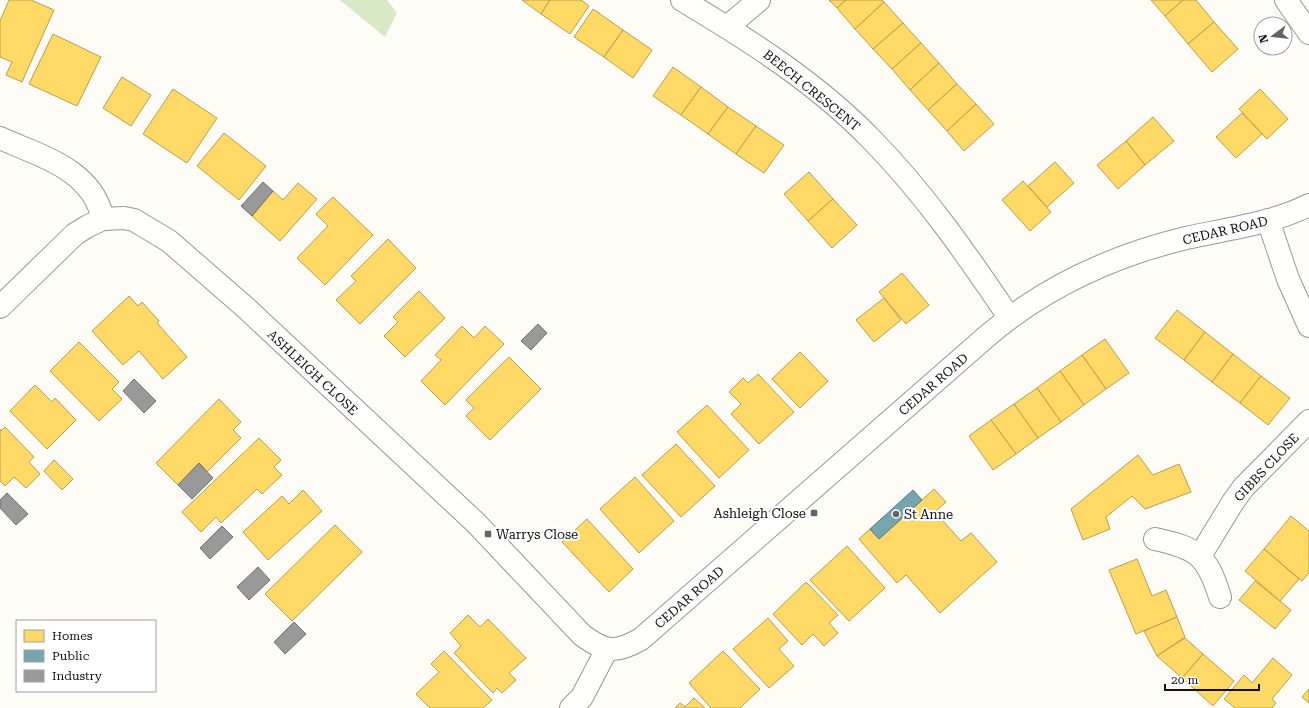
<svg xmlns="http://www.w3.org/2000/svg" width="1309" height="708" font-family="'Roboto Serif',serif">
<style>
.forest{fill:#d8eac5}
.homes{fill:#ffd966;stroke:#b89d4c}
.public{fill:#76a5af;stroke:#587980}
.industry{fill:#999;stroke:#707070}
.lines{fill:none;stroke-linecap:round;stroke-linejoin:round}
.minor-casing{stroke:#979795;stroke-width:24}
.minor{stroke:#fffffe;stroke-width:22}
.poi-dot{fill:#646362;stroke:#fff;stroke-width:1.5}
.labels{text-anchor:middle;stroke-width:4;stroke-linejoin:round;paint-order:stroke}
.street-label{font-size:13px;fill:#111;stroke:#fff}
.poi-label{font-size:13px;fill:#111;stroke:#fff;text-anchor:start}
</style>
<rect width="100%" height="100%" fill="#fdfcf7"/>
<!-- forest -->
<polygon class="forest" points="340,0 387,0 397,13 385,37"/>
<!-- homes -->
<g class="homes">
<polygon points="9,0 31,0 54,10 22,82 6,75 12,62 0,57 0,21"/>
<polygon points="522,0 550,0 541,14"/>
<polygon points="550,0 581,0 589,6 570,34 541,14"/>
<polygon points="829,0 846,0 837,8"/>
<polygon points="846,0 882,0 884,2 855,29 837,8"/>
<polygon points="1151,0 1183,0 1165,16"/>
<polygon points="1183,0 1196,0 1214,22 1188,44 1165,16"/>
<polygon points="884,2 903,23 873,49 855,29"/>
<polygon points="593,9 623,30 604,57 574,37"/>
<polygon points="1214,22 1238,49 1212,72 1188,44"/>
<polygon points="903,23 921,43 892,69 873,49"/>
<polygon points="623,30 652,50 633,78 604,57"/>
<polygon points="53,34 101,57 77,106 29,84"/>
<polygon points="921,43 939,63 910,90 892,69"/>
<polygon points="939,63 957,84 928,110 910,90"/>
<polygon points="673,67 701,87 681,115 653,96"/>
<polygon points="122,77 151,95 131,126 103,108"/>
<polygon points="957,84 976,104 947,131 928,110"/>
<polygon points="701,87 728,107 708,134 681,115"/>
<polygon points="173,89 217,118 187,163 143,134"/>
<polygon points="1260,89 1288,119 1267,139 1239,109"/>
<polygon points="976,104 994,124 964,151 947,131"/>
<polygon points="728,107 756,126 736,154 708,134"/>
<polygon points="1242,113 1262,134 1236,158 1216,137"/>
<polygon points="1153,117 1174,141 1145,165 1126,141"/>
<polygon points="756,126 784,145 764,173 736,154"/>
<polygon points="224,133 266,166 239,200 197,166"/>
<polygon points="1126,141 1145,165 1118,189 1097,165"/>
<polygon points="1055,162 1074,183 1047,207 1028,186"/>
<polygon points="809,172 833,199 808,221 784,194"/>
<polygon points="1023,181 1051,212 1030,231 1002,200"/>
<polygon points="298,183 317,199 280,241 252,216 273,191 283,200"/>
<polygon points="333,197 373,235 325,285 297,258 328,226 316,214"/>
<polygon points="833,199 857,225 832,248 808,221"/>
<polygon points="388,239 416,268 360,324 336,300 356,281 351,276"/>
<polygon points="902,273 929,305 906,324 879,292"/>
<polygon points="419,291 445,318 405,357 384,336 398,322 393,317"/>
<polygon points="129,296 138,306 142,302 159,321 157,323 187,357 163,379 139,351 123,365 92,331"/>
<polygon points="884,298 901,320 874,342 856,320"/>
<polygon points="1177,310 1205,332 1184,360 1155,338"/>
<polygon points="462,326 474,338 485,326 504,344 445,405 421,381 441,360 435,355"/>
<polygon points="1205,332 1233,354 1212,382 1184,360"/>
<polygon points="1105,339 1129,373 1106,389 1082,355"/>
<polygon points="79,342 119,382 112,389 122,399 99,421 50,371"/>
<polygon points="800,352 828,381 800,408 772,379"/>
<polygon points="1233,354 1261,376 1240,403 1212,382"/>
<polygon points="1082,355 1106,389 1084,405 1060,371"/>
<polygon points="509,357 541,389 490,440 466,416 474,408 466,400"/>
<polygon points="1060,371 1084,405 1061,422 1037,388"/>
<polygon points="758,374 794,412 759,444 731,414 741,404 729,392 743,378 748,383"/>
<polygon points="1261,376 1290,398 1268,425 1240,403"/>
<polygon points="35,385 52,402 55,398 76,420 47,449 10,411"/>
<polygon points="1037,388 1061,422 1038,438 1014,404"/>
<polygon points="219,399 241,422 233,430 241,438 207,472 199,463 178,485 156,463"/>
<polygon points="1014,404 1038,438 1016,454 991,420"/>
<polygon points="707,405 749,450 719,478 677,432"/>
<polygon points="991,420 1016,454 993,470 969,436"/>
<polygon points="5,427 34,457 29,462 40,474 26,488 14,477 5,486 0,481 0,429 1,431"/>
<polygon points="259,438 281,460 274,467 282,475 262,494 257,489 221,523 216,517 201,532 182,512"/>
<polygon points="676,444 715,486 681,517 642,475"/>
<polygon points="1138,455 1153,475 1179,464 1191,492 1145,509 1132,496 1106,517 1110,529 1083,540 1071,509"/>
<polygon points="54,460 73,479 62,490 44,471"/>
<polygon points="635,477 674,521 639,553 600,509"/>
<polygon points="934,489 946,502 935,512 961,541 971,533 997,562 940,613 906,575 897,583 859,539 870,529 879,539"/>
<polygon points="303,490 322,511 268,560 243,532 282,496 289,504"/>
<polygon points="1291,516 1309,531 1309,573 1302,581 1264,549"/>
<polygon points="587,519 633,569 609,592 562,542"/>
<polygon points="335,525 362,552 292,621 265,594"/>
<polygon points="847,546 885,588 849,621 810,580"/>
<polygon points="1264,549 1299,579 1280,601 1245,571"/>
<polygon points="1137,559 1152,596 1166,590 1177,617 1136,634 1109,570"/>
<polygon points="1255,581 1291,610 1275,629 1239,600"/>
<polygon points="806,582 838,615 829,623 838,633 824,646 813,634 802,645 773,614"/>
<polygon points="468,615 480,627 488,619 526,658 509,673 516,680 502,693 497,688 493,693 454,653 461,646 450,633"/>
<polygon points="1177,617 1185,637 1157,656 1144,631"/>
<polygon points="768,618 788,641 779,649 794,666 769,688 733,649"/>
<polygon points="1185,638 1203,654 1182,678 1157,656"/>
<polygon points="444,651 492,700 483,708 430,708 416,694 439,672 431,664"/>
<polygon points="723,651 760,689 740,708 711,708 689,683"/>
<polygon points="1203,654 1234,681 1213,706 1182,678"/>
<polygon points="1273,658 1292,675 1272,699 1276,703 1272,708 1235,708 1224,699 1244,675 1252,683"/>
<polygon points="1309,689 1309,703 1302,697"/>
<polygon points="694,698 705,708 675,708 680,703 685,707"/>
</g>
<!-- public -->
<polygon class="public" points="913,490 922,500 879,539 870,529"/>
<!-- industry -->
<g class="industry">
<polygon points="263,182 273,191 252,216 241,206"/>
<polygon points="538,324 547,333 531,350 521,341"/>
<polygon points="134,379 156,401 144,413 123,391"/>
<polygon points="199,463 213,478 192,499 178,485"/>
<polygon points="7,493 28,514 16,525 0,508 0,500"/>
<polygon points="222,526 233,537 210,559 200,548"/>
<polygon points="258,567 270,580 249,600 237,587"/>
<polygon points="294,622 306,634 285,654 274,642"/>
</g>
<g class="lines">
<defs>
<g id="minor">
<path d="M682,0C749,40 817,83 872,140C925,194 967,255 1009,317"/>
<polyline points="1286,0 1309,33"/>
<polyline points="727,27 759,0"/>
<path d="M0,138C42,157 92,169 103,219"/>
<polyline points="1268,220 1288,279 1309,326"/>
<path d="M0,307L75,234L88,226L103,219L124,218L134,220L169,241L246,308L476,523L582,635C605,652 615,654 641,639L986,337C1044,287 1112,256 1186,238C1227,229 1271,224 1309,205"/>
<path d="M1155,539C1197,548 1207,555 1220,597"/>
<polyline points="1200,556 1233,502 1243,488 1309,421"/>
<polyline points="571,708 582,697 607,649"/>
</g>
</defs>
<!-- minor casing -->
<use href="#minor" class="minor-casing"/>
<!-- minor -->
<use href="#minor" class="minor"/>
</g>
<!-- markers -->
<g class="poi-dot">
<rect x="810" y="509" width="8" height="8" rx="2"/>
<circle cx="896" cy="514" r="4"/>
<rect x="484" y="530" width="8" height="8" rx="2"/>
</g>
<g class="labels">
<!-- street labels -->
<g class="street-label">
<text transform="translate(812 90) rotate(39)" y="5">BEECH CRESCENT</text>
<text transform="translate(1225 230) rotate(-13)" y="5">CEDAR ROAD</text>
<text transform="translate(313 372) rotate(43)" y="5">ASHLEIGH CLOSE</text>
<text transform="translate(933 384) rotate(-41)" y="5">CEDAR ROAD</text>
<text transform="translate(1266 467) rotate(-47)" y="5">GIBBS CLOSE</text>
<text transform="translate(689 597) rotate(-41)" y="5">CEDAR ROAD</text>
</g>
<!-- poi labels -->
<g class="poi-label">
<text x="806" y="518" text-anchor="end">Ashleigh Close</text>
<text x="904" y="519">St Anne</text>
<text x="496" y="539">Warrys Close</text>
</g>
</g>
<!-- legend -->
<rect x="16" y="620" width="140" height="72" fill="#ffffff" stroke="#a0a0a0"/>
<rect x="24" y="630" width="20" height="12" fill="#ffd966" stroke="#a0a0a0"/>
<text x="52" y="640" font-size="12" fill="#111111">Homes</text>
<rect x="24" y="650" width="20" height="12" fill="#76a5af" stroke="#a0a0a0"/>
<text x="52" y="660" font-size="12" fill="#111111">Public</text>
<rect x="24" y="670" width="20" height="12" fill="#999999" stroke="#a0a0a0"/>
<text x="52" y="680" font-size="12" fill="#111111">Industry</text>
<!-- north arrow -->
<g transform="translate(1273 36) rotate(255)"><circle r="19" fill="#ffffff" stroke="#a0a0a0"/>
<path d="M0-3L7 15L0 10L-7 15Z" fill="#646362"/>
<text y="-6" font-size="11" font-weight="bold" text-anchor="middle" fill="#111111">N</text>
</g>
<!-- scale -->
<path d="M1165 684v6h94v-6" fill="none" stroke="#111111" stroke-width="2"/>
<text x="1171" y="684" font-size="12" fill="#111111" stroke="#ffffff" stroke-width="3" paint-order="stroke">20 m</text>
</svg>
